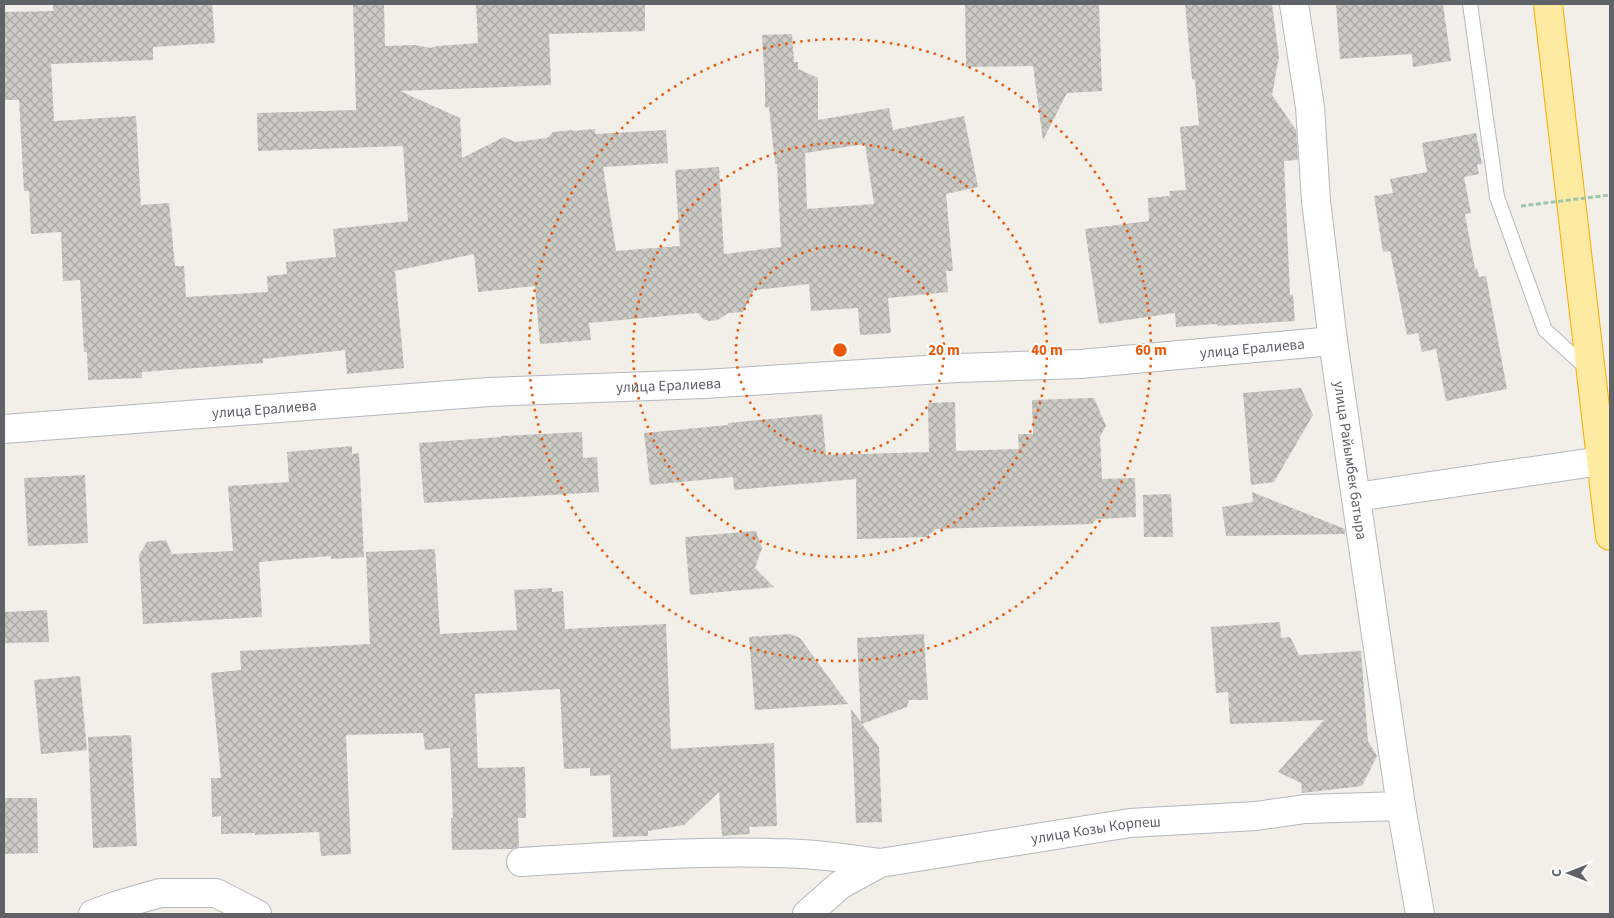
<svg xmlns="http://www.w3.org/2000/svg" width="1614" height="918" font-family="'Source Sans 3',sans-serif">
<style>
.building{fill:url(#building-cross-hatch);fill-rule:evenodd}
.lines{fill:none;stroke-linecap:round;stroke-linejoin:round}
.service-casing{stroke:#b5b8bc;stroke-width:16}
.minor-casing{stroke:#b5b8bc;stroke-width:30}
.trunk-casing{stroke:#f9ab00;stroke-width:30}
.service{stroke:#fff;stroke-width:14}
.minor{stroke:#fff;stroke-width:28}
.trunk{stroke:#feeaa1;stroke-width:28}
.path-bridge{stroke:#9cc7a9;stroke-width:3;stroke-dasharray:5 2.5;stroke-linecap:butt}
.ring{fill:none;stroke:#e8590c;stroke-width:2.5;stroke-dasharray:2.5 5}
.labels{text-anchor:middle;stroke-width:4;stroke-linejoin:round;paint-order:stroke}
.street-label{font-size:15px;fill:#5f6368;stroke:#fff}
.centre{fill:#e8590c;stroke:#fff;stroke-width:2.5}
.ring-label{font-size:15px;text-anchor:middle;font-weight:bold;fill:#e8590c;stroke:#fff;stroke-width:4;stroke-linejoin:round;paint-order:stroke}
</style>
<defs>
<pattern id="building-cross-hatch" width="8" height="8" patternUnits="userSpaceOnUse" patternTransform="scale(1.25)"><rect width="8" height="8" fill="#cccac5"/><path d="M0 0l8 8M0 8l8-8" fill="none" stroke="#a9a8a4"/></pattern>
</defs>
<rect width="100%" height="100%" fill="#f1efe8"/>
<!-- building -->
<g class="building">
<path d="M53,4H212L215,43L153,47V60L51,64L54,121L136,116L141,205L169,203L175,266H184L186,297L268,292L267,276L287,274L286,262L336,257L333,229L408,221L403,146L258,151L257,113L356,110L353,4H384L385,46L415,45L431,48L437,46L478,43L476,4H645V31L549,34L551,85L400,91L460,118L462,158L504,137L515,142L547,138L553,132L573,130L574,131L595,129V134L666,130L668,163L603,167L616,251L680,246L675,170L719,167L724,254L781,247L777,164H775L769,107L765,108V84L762,35L792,34L794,62H798V69L818,78V120L889,108L893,130L964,116L978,187L946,194L953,271H946L948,292L888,298L891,333L860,335L858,308L811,311L809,284L754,290L743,312L728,313L718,320L709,321L703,319L698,313L589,323L591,340L540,344L535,286L478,292L474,254L395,271L404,368L347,374L345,350L263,359V363L142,372V378L88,380L87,352H84L80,280L63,281L61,232L31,234L29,191H24L19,100H4V12L53,11ZM865,144L874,204L807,209L805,153Z"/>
<polygon points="965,4 1099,4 1102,91 1067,93 1043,140 1033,66 966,67"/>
<polygon points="1185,4 1272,4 1279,57 1272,95 1296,130 1298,160 1284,161 1290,295 1293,295 1295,321 1217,326 1217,324 1176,327 1175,313 1099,324 1085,229 1149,221 1148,198 1170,196 1169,191 1186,190 1180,127 1199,125 1195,80 1192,79"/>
<polygon points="1336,4 1443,4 1451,61 1413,67 1412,54 1340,59"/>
<polygon points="1476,133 1482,164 1477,165 1479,174 1464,177 1471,213 1465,214 1475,269 1477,268 1479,277 1486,276 1507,389 1446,401 1436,349 1422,352 1418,333 1407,335 1390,251 1383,252 1374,196 1393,193 1390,179 1427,172 1422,143"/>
<polygon points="1301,388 1313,415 1274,482 1251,485 1243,393"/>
<polygon points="1094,398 1106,426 1100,437 1102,479 1135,478 1136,517 1097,519 1092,524 936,529 926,537 857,539 856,479 734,490 733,477 650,485 644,433 728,425 728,423 822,414 826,455 929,452 928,403 955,402 956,451 1019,449 1018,434 1033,434 1032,400"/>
<polygon points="582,432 583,458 597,457 599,492 424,503 419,443 501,437 501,436"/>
<polygon points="352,446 352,454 359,453 364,557 331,559 331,556 259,562 262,617 143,624 139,555 147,542 166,540 172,554 233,551 228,486 289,482 287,452"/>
<polygon points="85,475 88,543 28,546 24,478"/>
<polygon points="1252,492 1345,529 1345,534 1226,536 1222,507 1253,502"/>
<polygon points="1171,494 1173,537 1144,537 1143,495"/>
<polygon points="756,531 762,548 755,568 774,587 690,595 685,537"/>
<polygon points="435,549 440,634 517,630 514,590 552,588 552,592 563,591 565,629 666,624 671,749 774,743 777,826 749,827 750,834 722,836 719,792 684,825 648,831 648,836 613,837 610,775 590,776 590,768 564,769 560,689 475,694 478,768 525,767 526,818 518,818 519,847 513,849 452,850 451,818 453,818 450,748 425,750 423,733 346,735 351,854 321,856 319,832 255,835 255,833 221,834 221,816 212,817 211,778 221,778 211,673 241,670 240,651 370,644 366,552"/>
<polygon points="47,610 49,642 4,643 4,612"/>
<polygon points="1280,622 1281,638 1290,637 1299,655 1361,651 1368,741 1377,756 1362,786 1302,793 1301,783 1278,772 1324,720 1230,724 1228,692 1216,693 1211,627"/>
<polygon points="790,634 800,638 848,704 755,710 749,637"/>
<polygon points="924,634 928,700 909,700 907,707 862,724 879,747 882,822 856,823 851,709 861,722 857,638"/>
<polygon points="80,676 87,750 41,754 34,680"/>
<polygon points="131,735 137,846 93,848 88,737"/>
<polygon points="4,798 37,798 38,853 4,854"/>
</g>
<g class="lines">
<defs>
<polyline id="service" points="1470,4 1497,197 1545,330 1589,370"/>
<g id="minor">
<path id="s1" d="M1294,4L1310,107L1316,201L1333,341L1401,806L1420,914"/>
<path id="s2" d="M4,429L489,392L704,384L957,368L1080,364L1333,341"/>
<polyline points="1356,497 1601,461"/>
<path d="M521,862C605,857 689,851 773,853C809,853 845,858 880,863"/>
<polyline points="93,914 115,906 160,893 216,893 257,914"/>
<path id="s3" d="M807,914L840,885L880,863L1130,823L1256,816L1305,809L1401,806"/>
</g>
<polyline id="trunk" points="1548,4 1610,536"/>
</defs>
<!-- service casing -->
<use href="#service" class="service-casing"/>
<!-- minor casing -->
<use href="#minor" class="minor-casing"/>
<!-- trunk casing -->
<use href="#trunk" class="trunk-casing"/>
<!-- service -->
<use href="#service" class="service"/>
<!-- minor -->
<use href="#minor" class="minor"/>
<!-- trunk -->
<use href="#trunk" class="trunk"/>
<!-- path-bridge -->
<polyline class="path-bridge" points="1521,206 1610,195"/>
</g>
<!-- distance rings -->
<g class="ring">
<circle cx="840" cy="350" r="104"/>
<circle cx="840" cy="350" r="207"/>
<circle cx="840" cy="350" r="311"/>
</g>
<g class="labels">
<!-- street labels -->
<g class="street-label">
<text dy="5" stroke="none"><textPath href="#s2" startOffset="1251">улица Ералиева</textPath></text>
<text dy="5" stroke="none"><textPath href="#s2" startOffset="666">улица Ералиева</textPath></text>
<text dy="5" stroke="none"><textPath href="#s2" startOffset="261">улица Ералиева</textPath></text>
<text dy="5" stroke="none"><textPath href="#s1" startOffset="460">улица Райымбек батыра</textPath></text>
<text dy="5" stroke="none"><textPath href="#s3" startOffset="308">улица Козы Корпеш</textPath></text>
</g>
</g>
<circle cx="840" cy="350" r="8" class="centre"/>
<g class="ring-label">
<text x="944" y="355">20 m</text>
<text x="1047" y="355">40 m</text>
<text x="1151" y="355">60 m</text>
</g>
<!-- border -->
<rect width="1614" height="918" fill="none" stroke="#5f6368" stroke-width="10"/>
<!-- north arrow -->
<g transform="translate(1569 873) rotate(270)" stroke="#ffffff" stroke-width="4" paint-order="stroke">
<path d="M0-4L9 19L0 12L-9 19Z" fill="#5f6368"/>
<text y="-8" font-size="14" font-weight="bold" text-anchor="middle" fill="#5f6368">С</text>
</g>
</svg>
